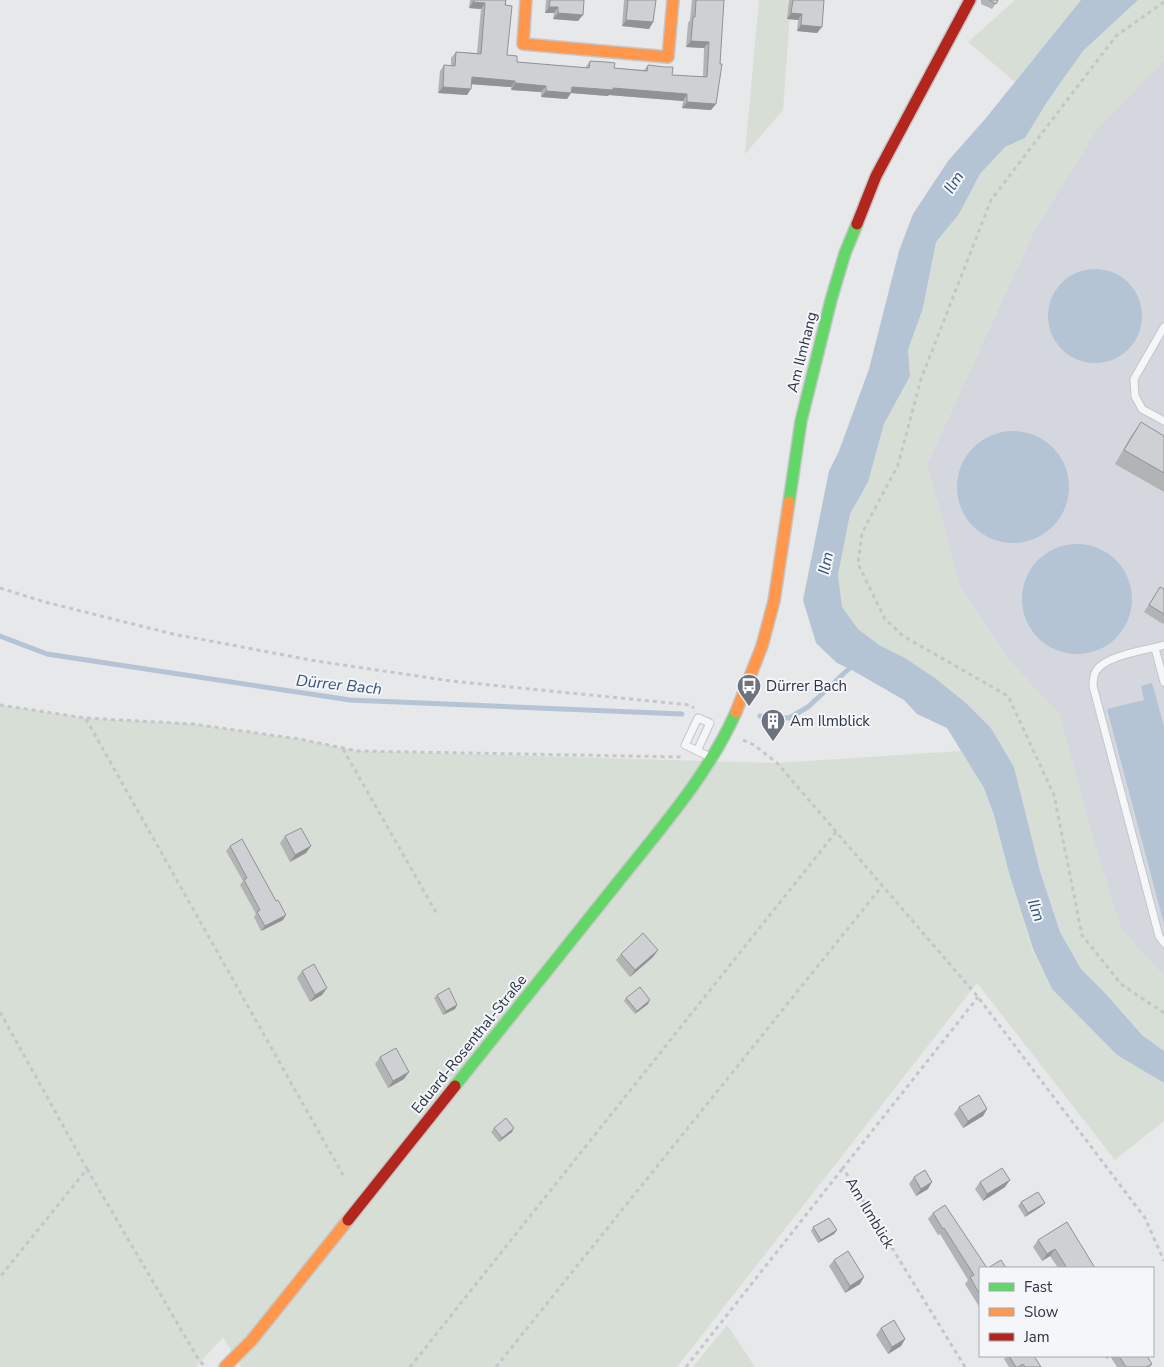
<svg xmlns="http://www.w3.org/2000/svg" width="1164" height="1367" font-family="'Nunito Sans',sans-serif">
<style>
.built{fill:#d4d7dd}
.green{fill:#d6ded6}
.water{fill:#b4c4d5}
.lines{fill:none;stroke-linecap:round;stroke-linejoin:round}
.stream{stroke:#b4c4d5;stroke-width:5}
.lane-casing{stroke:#c4c6c8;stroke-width:9}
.fast-casing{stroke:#c4c6c8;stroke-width:14}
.slow-casing{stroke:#c4c6c8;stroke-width:14}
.jam-casing{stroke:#c4c6c8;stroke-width:14}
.path{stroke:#c5c6ca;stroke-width:3;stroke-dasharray:4 4;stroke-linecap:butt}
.lane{stroke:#f5f6f7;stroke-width:7}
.fast{stroke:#63d668;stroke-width:11}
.slow{stroke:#ff974d;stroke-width:11}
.jam{stroke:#b3261e;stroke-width:11}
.wall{fill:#b1b3b5}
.shaded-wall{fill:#909294}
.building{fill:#ced0d3;stroke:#909294}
.labels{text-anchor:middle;stroke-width:4;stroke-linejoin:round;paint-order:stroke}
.street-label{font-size:15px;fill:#2b3445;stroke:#f4f6f9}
.poi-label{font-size:15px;fill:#2b3445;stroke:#f4f6f9;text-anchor:start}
.water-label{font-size:16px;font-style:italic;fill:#34527a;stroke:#f4f6f9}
</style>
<rect width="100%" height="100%" fill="#e6e8ea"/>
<!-- built -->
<polygon class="built" points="1164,60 1164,977 1122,930 1099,860 1059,714 1010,662 960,587 927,464 1034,231 1098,127"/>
<!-- green -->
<g class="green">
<polygon points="759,0 791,0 783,110 745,154"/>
<polygon points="1015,0 1081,0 1015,82 968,42"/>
<polygon points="1138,0 1164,0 1164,60 1098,127 1034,231 927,464 960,587 1010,662 1059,714 1099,860 1122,930 1164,977 1164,1051 1142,1035 1106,994 1081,969 1060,932 1040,871 1014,767 991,728 966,703 935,678 905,658 879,645 858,629 842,607 838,575 850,514 868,482 884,424 910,376 908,350 923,308 936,242 959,214 980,174 1005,147 1025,138 1047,102 1083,51"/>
<polygon points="0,705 85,718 193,724 299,739 358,751 777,763 961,751 984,788 994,815 1009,873 1032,949 1052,989 1117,1055 1164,1083 1164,1121 1115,1160 977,983 677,1367 241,1367 223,1337 196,1367 0,1367"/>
<polygon points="727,1325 755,1367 693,1367"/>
</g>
<!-- water -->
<g class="water">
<polygon points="1081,0 1138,0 1083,51 1047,102 1025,138 1005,147 980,174 959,214 936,242 923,308 908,350 910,376 884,424 868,482 850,514 838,575 842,607 858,629 879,645 905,658 935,678 966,703 991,728 1014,767 1040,871 1060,932 1081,969 1106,994 1142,1035 1164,1051 1164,1083 1117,1055 1052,989 1033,949 1009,873 994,815 984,788 947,728 917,714 904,700 850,669 837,663 816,643 803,600 829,471 839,451 869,369 899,251 913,214 948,161 986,118"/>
<circle cx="1095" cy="316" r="47"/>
<circle cx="1013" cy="487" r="56"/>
<circle cx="1077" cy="599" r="55"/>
<polygon points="1152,683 1164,726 1164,924 1107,709 1144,700 1141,686"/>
</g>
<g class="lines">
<!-- stream -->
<g class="stream">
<polyline points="0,636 47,654 350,700 682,714"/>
<polyline points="760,716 789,718 808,707 854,664"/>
</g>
<defs>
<g id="lane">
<polyline points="1164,327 1134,379 1135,396 1142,409 1164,421"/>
<path d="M1164,645C1147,650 1106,655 1096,671C1093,676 1093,681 1093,686L1159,936L1164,943"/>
<polyline points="1155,648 1164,682"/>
<polyline points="697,751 710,723 698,718 685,745 710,757"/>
</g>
<g id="fast">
<polyline points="789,502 801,421 831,300 845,253 857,224"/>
<path d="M455,1086C509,1018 564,950 618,882C661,828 708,775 736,712"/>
</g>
<g id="slow">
<polyline points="526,0 523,44 668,57 673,0"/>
<polyline points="736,712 762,646 774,601 789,502"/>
<polyline points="225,1367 251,1341 348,1220"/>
</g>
<g id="jam">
<polyline points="857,224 876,176 970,0"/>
<polyline points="348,1220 455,1086"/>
</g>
</defs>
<!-- lane casing -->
<use href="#lane" class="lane-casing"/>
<!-- fast casing -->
<use href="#fast" class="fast-casing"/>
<!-- slow casing -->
<use href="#slow" class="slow-casing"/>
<!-- jam casing -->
<use href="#jam" class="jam-casing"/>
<!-- path -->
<g class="path">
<polyline points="1164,2 1116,36 991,200 921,379 898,465 862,533 858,564 885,619 903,636 1008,696 1054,795 1082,935 1121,984 1164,1013"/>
<polyline points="0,588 45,602 173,634 316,661 451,681 690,705 694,708"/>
<polyline points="0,705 85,718 193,724 299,739 358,751 683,757"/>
<polyline points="86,719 343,1175"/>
<polyline points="743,740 754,745 777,763 978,997 1145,1218 1164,1261"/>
<polyline points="343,749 437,914"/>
<polyline points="0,1012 87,1169 0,1277"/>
<polyline points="87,1169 200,1362 207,1367"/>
<polyline points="410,1367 836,832"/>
<polyline points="496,1367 882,886"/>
<polyline points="686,1367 843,1168"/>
<polyline points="965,1367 843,1168 978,997"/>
</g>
<!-- lane -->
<use href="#lane" class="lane"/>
<!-- fast -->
<use href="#fast" class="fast"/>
<!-- slow -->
<use href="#slow" class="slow"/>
<!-- jam -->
<use href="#jam" class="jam"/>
</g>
<!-- wall -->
<g class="wall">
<polygon points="470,0 506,0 507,55 517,62 585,68 590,61 614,68 644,70 648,65 672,75 703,77 704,48 686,47 688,23 690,20 692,0 724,0 711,110 682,108 683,101 609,95 608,96 571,93 567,99 541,97 541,92 511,90 511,87 472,84 467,95 438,93 440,71 444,65 451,66 451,58 456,52 477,53 481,9 469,8"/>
<polygon points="546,0 584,0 578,21 553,19 554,13 545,13"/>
<polygon points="624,0 656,0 653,22 649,29 622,26"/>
<polygon points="790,0 824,0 817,33 797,31 798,20 787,19 789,1"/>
<polygon points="981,0 998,0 992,9 981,4"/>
<polygon points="1141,422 1164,436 1164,492 1115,464 1131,436"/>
<polygon points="1160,587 1164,589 1164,622 1163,624 1144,612"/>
<polygon points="285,836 311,846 306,853 290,862 280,843"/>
<polygon points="230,846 276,901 283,920 261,931 254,917 256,914 240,885 243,881 226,851"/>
<polygon points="658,950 653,957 630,977 616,960 621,954"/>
<polygon points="302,971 327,988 322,995 310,1002 297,978"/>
<polygon points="437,995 457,1005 455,1009 443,1015 434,998"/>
<polygon points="626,998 648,1004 635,1014 624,1001"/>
<polygon points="380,1057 404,1079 388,1088 375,1064"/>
<polygon points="959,1107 987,1109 983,1116 963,1128 954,1114"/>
<polygon points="494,1128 512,1132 499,1142 491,1132"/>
<polygon points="914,1177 928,1189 916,1196 909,1184"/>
<polygon points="980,1182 1005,1187 983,1201 975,1189"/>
<polygon points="1021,1202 1042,1206 1025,1217 1018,1206"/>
<polygon points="933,1213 980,1268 980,1308 965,1284 968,1280 940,1234 938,1235 928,1219"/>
<polygon points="813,1227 837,1230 834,1234 818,1243 811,1231"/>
<polygon points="1038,1240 1095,1268 1058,1268 1050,1256 1042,1261 1033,1247"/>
<polygon points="834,1260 860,1284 845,1293 829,1266"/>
<polygon points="881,1328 905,1339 901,1346 888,1354 876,1335"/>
<polygon points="1007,1356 1034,1356 1041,1367 1009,1367 1004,1359"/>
<polygon points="1105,1356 1147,1356 1152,1364 1150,1367 1117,1367 1110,1356 1107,1359"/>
</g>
<!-- shaded-wall -->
<g class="shaded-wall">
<polygon points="473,2 485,3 481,9 469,8"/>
<polygon points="549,7 558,7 554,13 545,13"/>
<polygon points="558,13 583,15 578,21 553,19"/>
<polygon points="791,13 802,14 798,20 787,19"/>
<polygon points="626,20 653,22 649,29 622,26"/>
<polygon points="801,25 822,27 817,33 797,31"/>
<polygon points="691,41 709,42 704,48 686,47"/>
<polygon points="472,77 515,81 511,87 468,84"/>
<polygon points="515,83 546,86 541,92 511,90"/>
<polygon points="443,87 471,89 467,95 438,93"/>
<polygon points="572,87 613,88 687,94 683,101 609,95 608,96 571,93 567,99 541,97 546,91"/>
<polygon points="687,102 716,104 711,110 682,108"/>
<polygon points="311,846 306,853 290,862 295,855"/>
<polygon points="286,915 283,920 261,931 265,926"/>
<polygon points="658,950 653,957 630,977 635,970"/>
<polygon points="327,988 322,995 310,1002 315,995"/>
<polygon points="650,1000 648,1004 635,1014 637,1011"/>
<polygon points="457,1005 455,1009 443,1015 446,1011"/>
<polygon points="409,1072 404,1079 388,1088 393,1081"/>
<polygon points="987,1109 983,1116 963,1128 968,1121"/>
<polygon points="514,1128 512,1132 499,1142 502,1138"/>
<polygon points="1010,1180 1005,1187 983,1201 987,1194"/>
<polygon points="932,1182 928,1189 916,1196 921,1189"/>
<polygon points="1045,1203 1042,1206 1025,1217 1028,1213"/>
<polygon points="837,1230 834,1234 818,1243 821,1240"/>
<polygon points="1055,1249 1050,1256 1042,1261 1047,1254"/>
<polygon points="864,1277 860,1284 845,1293 850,1286"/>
<polygon points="905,1339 901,1346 888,1354 892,1347"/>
</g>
<!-- building -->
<g class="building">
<polygon points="474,0 506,0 505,5 512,6 507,55 517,56 517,62 589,68 590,61 606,62 615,63 614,68 647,71 648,65 665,67 673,67 672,75 707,77 709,42 691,41 693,17 695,17 696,0 724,0 720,64 722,64 716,104 687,102 687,94 613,88 613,90 572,87 571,93 546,91 546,86 515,83 515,81 472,77 471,89 443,87 444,65 455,66 456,52 481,54 485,3 473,2"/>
<polygon points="550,0 584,0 583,15 558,13 558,7 549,7"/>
<polygon points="628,0 656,0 653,22 626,20"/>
<polygon points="793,0 824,0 822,27 801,25 802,14 791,13"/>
<polygon points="989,0 998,0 996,4"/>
<polygon points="1141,422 1164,436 1164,473 1124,450"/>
<polygon points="1160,587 1164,589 1164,614 1149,605"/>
<polygon points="301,828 311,846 295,855 285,836"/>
<polygon points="242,839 276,901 278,900 286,915 265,926 257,912 260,910 244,880 247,878 230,846"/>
<polygon points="643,933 658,950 635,970 621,954"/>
<polygon points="314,964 327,988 315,995 302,971"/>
<polygon points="640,987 650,1000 637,1011 626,998"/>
<polygon points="449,988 457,1005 446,1011 437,995"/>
<polygon points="396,1048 409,1072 393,1081 380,1057"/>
<polygon points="979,1095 987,1109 968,1121 959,1107"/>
<polygon points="506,1118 514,1128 502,1138 494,1128"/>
<polygon points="1002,1168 1010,1180 987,1194 980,1182"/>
<polygon points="925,1170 932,1182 921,1189 914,1177"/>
<polygon points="1038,1192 1045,1203 1028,1213 1021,1202"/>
<polygon points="945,1205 987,1268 980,1268 980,1295 970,1277 974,1275 944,1228 943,1229 933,1213"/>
<polygon points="829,1218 837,1230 821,1240 813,1227"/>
<polygon points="1067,1222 1095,1268 1067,1268 1055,1249 1047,1254 1038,1240"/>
<polygon points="848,1251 864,1277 850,1286 834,1260"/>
<polygon points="1001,1260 1006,1268 988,1268"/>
<polygon points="894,1320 905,1339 892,1347 881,1328"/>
<polygon points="1009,1356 1034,1356 1041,1367 1025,1367 1023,1364 1018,1367 1016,1367"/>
<polygon points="1119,1356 1147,1356 1152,1364 1146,1367 1126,1367"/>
</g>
<!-- icons -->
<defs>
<symbol id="bus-pin" viewBox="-11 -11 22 30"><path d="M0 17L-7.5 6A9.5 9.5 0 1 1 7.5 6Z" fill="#6c737f" stroke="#f4f6f9"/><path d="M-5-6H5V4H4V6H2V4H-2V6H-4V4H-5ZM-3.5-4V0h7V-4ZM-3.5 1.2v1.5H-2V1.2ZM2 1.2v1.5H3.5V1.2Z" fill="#fff"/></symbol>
<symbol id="building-pin" viewBox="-11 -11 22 30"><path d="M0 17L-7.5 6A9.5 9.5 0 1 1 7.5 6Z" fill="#6c737f" stroke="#f4f6f9"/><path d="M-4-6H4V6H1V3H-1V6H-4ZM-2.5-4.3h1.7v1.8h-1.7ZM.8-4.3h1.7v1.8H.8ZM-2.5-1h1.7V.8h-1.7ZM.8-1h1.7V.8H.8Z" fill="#fff"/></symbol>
</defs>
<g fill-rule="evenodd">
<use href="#bus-pin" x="735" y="672" width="28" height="38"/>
<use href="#building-pin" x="759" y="707" width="28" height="38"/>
</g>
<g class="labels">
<!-- street labels -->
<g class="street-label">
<text transform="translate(802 352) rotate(-76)" y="5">Am Ilmhang</text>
<text transform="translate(469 1044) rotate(-51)" y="5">Eduard-Rosenthal-Straße</text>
<text transform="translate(870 1213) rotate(59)" y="5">Am Ilmblick</text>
</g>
<!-- poi labels -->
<g class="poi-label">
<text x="766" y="691">Dürrer Bach</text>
<text x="790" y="726">Am Ilmblick</text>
</g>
<!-- water labels -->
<g class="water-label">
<text transform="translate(953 182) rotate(-57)" y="6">Ilm</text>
<text transform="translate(825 563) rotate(-78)" y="6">Ilm</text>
<text transform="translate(339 684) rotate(6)" y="6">Dürrer Bach</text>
<text transform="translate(1037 910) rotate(70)" y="6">Ilm</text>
</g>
</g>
<!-- legend -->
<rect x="979" y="1267" width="175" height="90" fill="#f4f6f9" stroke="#a4a8b1"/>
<rect x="989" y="1283" width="25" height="8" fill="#63d668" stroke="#a4a8b1"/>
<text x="1024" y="1292" font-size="15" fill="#2b3445">Fast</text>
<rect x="989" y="1308" width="25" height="8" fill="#ff974d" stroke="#a4a8b1"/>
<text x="1024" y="1317" font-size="15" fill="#2b3445">Slow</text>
<rect x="989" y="1333" width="25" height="8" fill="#b3261e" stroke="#a4a8b1"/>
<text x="1024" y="1342" font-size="15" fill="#2b3445">Jam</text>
</svg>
